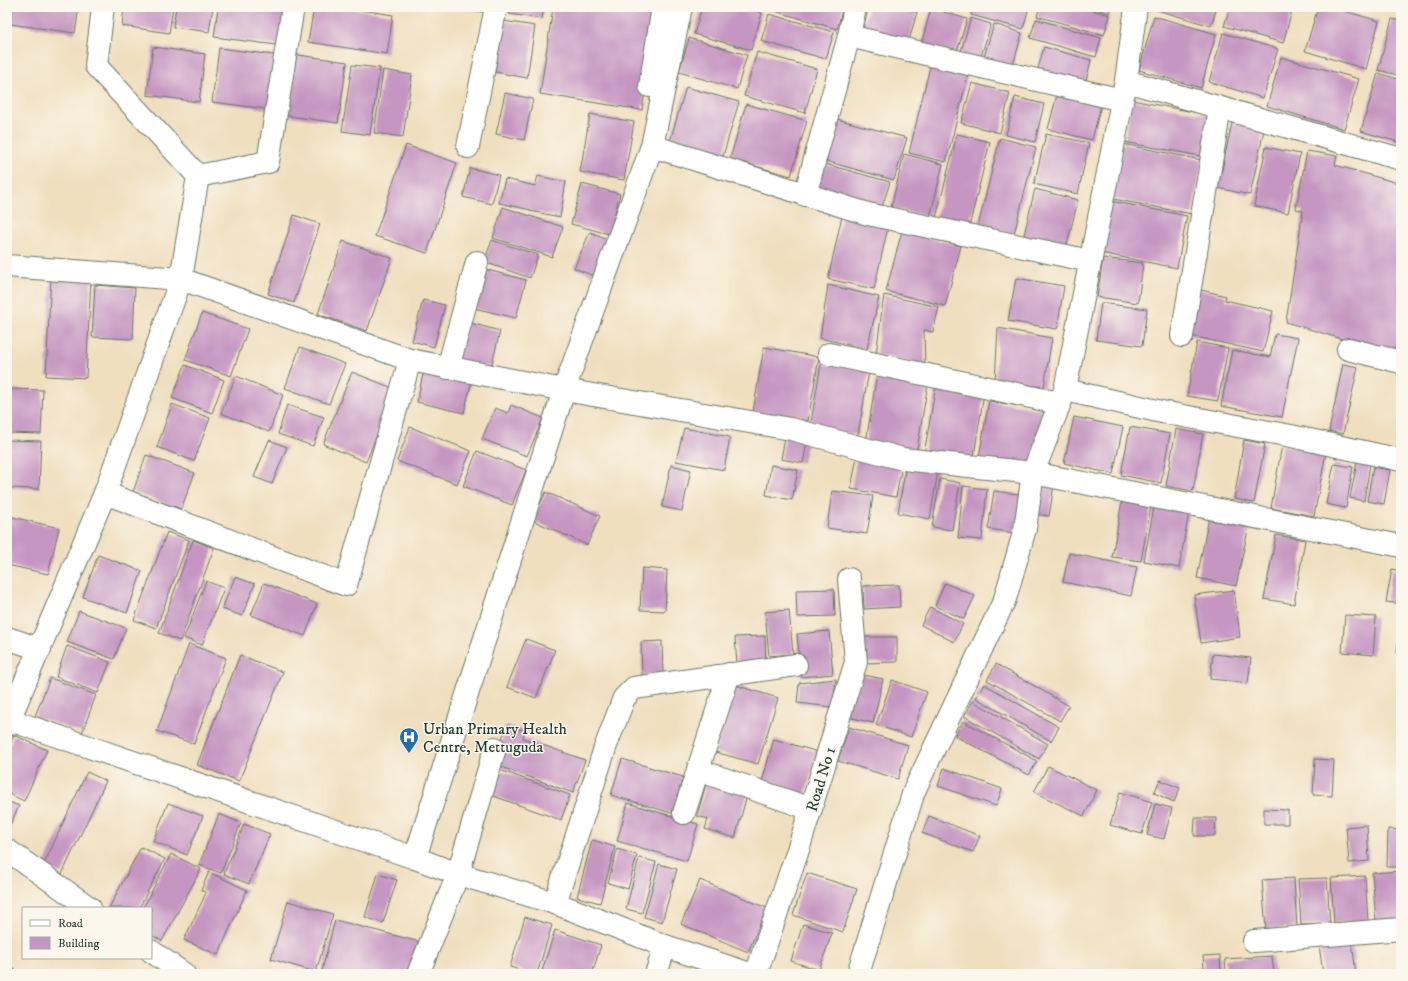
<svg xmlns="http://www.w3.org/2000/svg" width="1408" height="981" font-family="'IM FELL DW Pica',serif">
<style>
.building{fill:#c596c2}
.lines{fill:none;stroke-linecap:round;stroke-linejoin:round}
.minor-casing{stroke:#687665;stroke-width:24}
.minor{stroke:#fff;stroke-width:22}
.rail-casing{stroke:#1f3d34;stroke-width:4.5}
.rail{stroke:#fbf7ec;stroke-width:3;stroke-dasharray:9;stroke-linecap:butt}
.labels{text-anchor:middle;stroke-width:3;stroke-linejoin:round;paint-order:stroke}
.poi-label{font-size:16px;fill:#1f3d34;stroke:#fbf7ec;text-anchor:start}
.street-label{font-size:16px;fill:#1f3d34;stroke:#fbf7ec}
</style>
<rect width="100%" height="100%" fill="#fbf7ec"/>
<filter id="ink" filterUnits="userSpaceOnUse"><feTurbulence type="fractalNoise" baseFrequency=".025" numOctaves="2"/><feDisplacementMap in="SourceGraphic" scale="8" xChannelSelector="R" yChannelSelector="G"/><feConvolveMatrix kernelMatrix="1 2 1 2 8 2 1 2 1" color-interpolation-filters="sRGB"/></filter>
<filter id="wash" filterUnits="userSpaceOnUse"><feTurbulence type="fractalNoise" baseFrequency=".012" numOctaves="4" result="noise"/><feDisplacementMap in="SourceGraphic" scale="16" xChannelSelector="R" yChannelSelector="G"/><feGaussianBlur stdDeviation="0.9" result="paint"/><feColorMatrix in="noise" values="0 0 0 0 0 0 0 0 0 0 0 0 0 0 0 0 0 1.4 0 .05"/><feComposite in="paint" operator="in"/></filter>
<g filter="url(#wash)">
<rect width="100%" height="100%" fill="#f0dfbf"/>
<g id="blocks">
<!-- building -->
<g class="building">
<polygon points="13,7 79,7 75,33 10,24"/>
<polygon points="124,7 173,7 169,33 122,26"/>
<polygon points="176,7 213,7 209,32 173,27"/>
<polygon points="218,7 289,7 284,46 214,37"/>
<polygon points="314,7 343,7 393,15 387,54 308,42"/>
<polygon points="463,7 494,7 492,14"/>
<polygon points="510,7 544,7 542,19 509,14"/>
<polygon points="553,7 658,7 642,110 540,94"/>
<polygon points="702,7 742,7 762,13 751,50 694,34"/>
<polygon points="769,7 843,7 837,29 768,9"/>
<polygon points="869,7 901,7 917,12 907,48 861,35"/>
<polygon points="973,7 1029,7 1023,29 971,15"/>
<polygon points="1040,7 1081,7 1110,15 1104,35 1037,16"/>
<polygon points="1091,7 1111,7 1109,13"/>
<polygon points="1155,7 1217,7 1211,26 1154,9"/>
<polygon points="1230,7 1293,7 1283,43 1224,26"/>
<polygon points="1318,7 1330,7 1379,21 1366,69 1305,51"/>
<polygon points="931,8 967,19 956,55 921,45"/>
<polygon points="769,14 834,32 826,59 761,41"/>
<polygon points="1154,16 1216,34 1201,88 1139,70"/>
<polygon points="971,18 991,24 980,60 960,54"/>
<polygon points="1036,19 1101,38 1096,57 1030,38"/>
<polygon points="1392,19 1401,21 1401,76 1378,70"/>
<polygon points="503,21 535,26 527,78 495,72"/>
<polygon points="994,24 1022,33 1012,69 983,60"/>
<polygon points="1223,33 1278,49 1263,98 1209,82"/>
<polygon points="689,38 747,55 737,89 679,72"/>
<polygon points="153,47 205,54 199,102 147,95"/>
<polygon points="1044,47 1091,60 1085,85 1037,72"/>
<polygon points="219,48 281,56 274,110 212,102"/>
<polygon points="757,52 817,69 805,113 744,96"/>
<polygon points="292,54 347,62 338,123 283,115"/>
<polygon points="1281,57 1359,79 1344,129 1267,106"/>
<polygon points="931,62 969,71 946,162 909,153"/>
<polygon points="352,65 380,68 370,135 342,131"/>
<polygon points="383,70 412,75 403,137 374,133"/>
<polygon points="1378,73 1401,80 1401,143 1361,131"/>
<polygon points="972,83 1010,93 1000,133 961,123"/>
<polygon points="686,87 739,102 723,156 670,141"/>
<polygon points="1058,91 1102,101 1092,140 1048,129"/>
<polygon points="505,93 533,99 524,140 496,134"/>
<polygon points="1015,97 1044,104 1035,142 1006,135"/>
<polygon points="1132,100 1214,116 1206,157 1124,142"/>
<polygon points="746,104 807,121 791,176 730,159"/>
<polygon points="590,114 634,122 624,180 580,172"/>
<polygon points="837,119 907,138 894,180 825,161"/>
<polygon points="1232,123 1264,130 1250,195 1218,188"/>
<polygon points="957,134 990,142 969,227 936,218"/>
<polygon points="1046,134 1089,143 1078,194 1034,184"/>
<polygon points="1000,138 1036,147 1014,234 978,226"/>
<polygon points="1123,144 1202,160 1192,214 1113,199"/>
<polygon points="406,145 457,163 427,253 375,236"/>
<polygon points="1266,147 1300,154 1288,213 1254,206"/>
<polygon points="1307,151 1337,156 1335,165 1401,184 1401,357 1286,322 1303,211 1296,209"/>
<polygon points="904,154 943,164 930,217 891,208"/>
<polygon points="825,164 890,182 882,207 818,189"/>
<polygon points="470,168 499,175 492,204 463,197"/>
<polygon points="538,176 566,182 560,217 530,211 531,210 499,203 505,179 535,186"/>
<polygon points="582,184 620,194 609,234 571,224"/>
<polygon points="1035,189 1078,200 1066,249 1023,239"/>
<polygon points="1111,201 1187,216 1177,268 1100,253"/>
<polygon points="503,207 563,227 552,257 493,238"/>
<polygon points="294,215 320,224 294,303 268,294"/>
<polygon points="842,216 888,227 874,289 828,279"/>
<polygon points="902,231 961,246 945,306 886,291"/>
<polygon points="590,232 610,240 594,276 574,268"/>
<polygon points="492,240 538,255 530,278 484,262"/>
<polygon points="343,241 392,258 367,331 318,314"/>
<polygon points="1103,258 1143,263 1138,303 1097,297"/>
<polygon points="484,269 526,280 516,318 474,308"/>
<polygon points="51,276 91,279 86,378 46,376"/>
<polygon points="1016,278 1064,286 1057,329 1008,321"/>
<polygon points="95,285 135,288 133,339 92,337"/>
<polygon points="828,285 879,297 867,349 820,338"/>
<polygon points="1197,289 1226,296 1225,300 1273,311 1263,352 1187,335"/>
<polygon points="884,295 939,307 933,332 924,330 925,366 876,354"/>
<polygon points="423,300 445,305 434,347 412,341"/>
<polygon points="1101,303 1147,309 1142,346 1096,340"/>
<polygon points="202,313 248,329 231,376 185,360"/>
<polygon points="467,322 500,331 491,368 457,360"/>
<polygon points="998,328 1052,338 1044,387 995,381"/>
<polygon points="1275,334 1298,338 1282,417 1221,406 1232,350 1270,357"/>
<polygon points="1197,342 1228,348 1218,401 1187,396"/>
<polygon points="300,347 345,364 329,404 285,388"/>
<polygon points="764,347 819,357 808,421 753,412"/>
<polygon points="821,364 869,371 858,435 810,428"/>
<polygon points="1343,364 1358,367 1343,434 1329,431"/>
<polygon points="185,365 224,380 212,413 172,398"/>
<polygon points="424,369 472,380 464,413 417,402"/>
<polygon points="352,372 395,389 366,462 323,444"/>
<polygon points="877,374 928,383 917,450 866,442"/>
<polygon points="236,376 283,395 269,432 221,413"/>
<polygon points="936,385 984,393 973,462 924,454"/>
<polygon points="7,389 43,390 41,434 7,433"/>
<polygon points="989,401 1044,410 1033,473 978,463"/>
<polygon points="172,404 210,418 194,461 157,447"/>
<polygon points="287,405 324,417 313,446 278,434"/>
<polygon points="511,405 543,418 527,456 482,439 495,408 508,413"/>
<polygon points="1074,417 1123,427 1113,474 1064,463"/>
<polygon points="410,427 471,451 457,484 397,461"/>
<polygon points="1130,427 1170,434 1161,483 1121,475"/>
<polygon points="684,428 730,437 724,470 676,461"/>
<polygon points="1176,429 1203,434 1193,491 1166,486"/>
<polygon points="786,433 808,437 803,463 781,459"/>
<polygon points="7,440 41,441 39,489 7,488"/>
<polygon points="269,440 287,447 272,484 254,477"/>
<polygon points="1244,440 1265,444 1254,503 1234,499"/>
<polygon points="1282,445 1326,453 1314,516 1271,508"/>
<polygon points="477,451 526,470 512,505 463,486"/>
<polygon points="858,451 903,459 896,497 851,489"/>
<polygon points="146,455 195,473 181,509 133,492"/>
<polygon points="1357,462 1370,464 1364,501 1350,498"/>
<polygon points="1334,464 1353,467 1346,508 1326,504"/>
<polygon points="671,465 691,470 682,511 662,507"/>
<polygon points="771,465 798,470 792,500 766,495"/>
<polygon points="906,465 938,471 930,519 898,513"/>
<polygon points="1373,467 1390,470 1384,504 1367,501"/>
<polygon points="940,479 960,483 952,530 932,527"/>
<polygon points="1039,483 1054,485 1049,516 1034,514"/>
<polygon points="963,486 987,489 982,540 958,538"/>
<polygon points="832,491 873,496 867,534 827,528"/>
<polygon points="994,491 1026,495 1021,534 988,529"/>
<polygon points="546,492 600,516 587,545 532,520"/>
<polygon points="1122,501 1151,506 1141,561 1112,557"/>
<polygon points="1154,506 1189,512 1179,568 1144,561"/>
<polygon points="8,516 59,528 48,574 7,565 7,521"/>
<polygon points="1209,517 1249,525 1236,586 1197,578"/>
<polygon points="167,532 189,540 156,628 134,620"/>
<polygon points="1276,535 1305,540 1294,604 1264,599"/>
<polygon points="193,540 214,548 180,641 159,633"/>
<polygon points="1069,553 1137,567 1131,596 1063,582"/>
<polygon points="98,555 142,571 127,613 83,597"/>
<polygon points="642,568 667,570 665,611 640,610"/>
<polygon points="1392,569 1401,571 1401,604 1386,602"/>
<polygon points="235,577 255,584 242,616 222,609"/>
<polygon points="206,581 224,588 202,645 184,638"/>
<polygon points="264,583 317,604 305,636 251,615"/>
<polygon points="945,583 975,596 964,619 935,606"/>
<polygon points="899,585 900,607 864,609 863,586"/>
<polygon points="834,589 835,616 797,617 796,590"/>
<polygon points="1234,590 1240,637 1201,643 1194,595"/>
<polygon points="930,607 963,624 954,642 921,625"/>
<polygon points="789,610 793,654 769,656 765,612"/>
<polygon points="79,611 126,628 114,659 67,642"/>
<polygon points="1345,615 1376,617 1373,655 1342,652"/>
<polygon points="1400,620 1401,620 1401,653 1397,653"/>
<polygon points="829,631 833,674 801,677 797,634"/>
<polygon points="765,636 766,664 737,665 735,637"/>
<polygon points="863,637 897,637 897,662 863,663"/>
<polygon points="526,639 555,650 536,698 507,687"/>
<polygon points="662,641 663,674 642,675 641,642"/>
<polygon points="189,644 226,658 194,744 157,731"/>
<polygon points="67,646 110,662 98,693 56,677"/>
<polygon points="1213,654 1251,658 1248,683 1210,679"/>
<polygon points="240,655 283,672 239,781 197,765"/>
<polygon points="996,664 1069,706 1060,721 987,680"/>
<polygon points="854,673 883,679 873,723 844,716"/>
<polygon points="50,678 96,695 82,733 35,716"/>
<polygon points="836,679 833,707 797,703 799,683"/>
<polygon points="892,680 927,692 911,737 876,725"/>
<polygon points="984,684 1059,727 1051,741 976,698"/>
<polygon points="735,685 778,698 758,764 715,752"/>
<polygon points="973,701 1048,744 1039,759 964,716"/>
<polygon points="963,721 1037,761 1029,775 955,736"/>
<polygon points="507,725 525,731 523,738 585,760 573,793 493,764"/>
<polygon points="849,727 908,745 898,779 838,761"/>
<polygon points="14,735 47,750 24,801 7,793 7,751"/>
<polygon points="774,739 818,752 804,798 761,785"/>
<polygon points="622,759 683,777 672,813 611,795"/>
<polygon points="1315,759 1334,760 1332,796 1313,795"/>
<polygon points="1048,766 1097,790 1084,816 1034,792"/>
<polygon points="494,768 570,795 561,820 485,793"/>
<polygon points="944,768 1002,789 996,806 938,786"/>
<polygon points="87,772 106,781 62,874 43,866"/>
<polygon points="707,780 748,792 735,838 705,829 708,819 697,816"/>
<polygon points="1160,780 1180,788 1174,802 1154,793"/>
<polygon points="1120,792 1152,802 1142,834 1110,825"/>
<polygon points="7,801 19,806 7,831"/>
<polygon points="168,803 203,816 187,855 153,841"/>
<polygon points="628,803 698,824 687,861 617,841"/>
<polygon points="1155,804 1172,808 1164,839 1147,835"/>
<polygon points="1264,809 1288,810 1288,824 1264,824"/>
<polygon points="219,814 241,823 221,873 199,865"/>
<polygon points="929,816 980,836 973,852 922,833"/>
<polygon points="1195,818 1216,818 1215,836 1194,836"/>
<polygon points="244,824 270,834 249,884 224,874"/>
<polygon points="1367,825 1369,861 1349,863 1346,827"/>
<polygon points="1388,829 1401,830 1401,867 1387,867"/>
<polygon points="592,840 615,847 600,903 577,897"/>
<polygon points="141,847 165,859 139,908 109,908"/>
<polygon points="617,849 637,855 628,889 608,883"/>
<polygon points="171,854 201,869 162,941 151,935 151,908 143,908"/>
<polygon points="639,858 656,862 642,913 626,909"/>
<polygon points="659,864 677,869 662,922 644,917"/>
<polygon points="1401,871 1401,919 1376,921 1372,873"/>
<polygon points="209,872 247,890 218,955 184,940 206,893 201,890"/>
<polygon points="807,873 857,889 843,932 793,915"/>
<polygon points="378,874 397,880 383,923 365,917"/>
<polygon points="1365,876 1368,921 1334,923 1331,878"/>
<polygon points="1294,878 1297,927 1266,930 1262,880"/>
<polygon points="1327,878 1330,924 1301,925 1298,879"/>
<polygon points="700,880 767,908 748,952 681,924"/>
<polygon points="288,901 333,914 316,972 271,959"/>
<polygon points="525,917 552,925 537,974 533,974 510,967"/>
<polygon points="335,920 420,942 411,974 321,974"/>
<polygon points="803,924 832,933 819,970 791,961"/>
<polygon points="555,930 601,945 592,974 541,974"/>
<polygon points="1352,941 1356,974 1323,974 1319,945"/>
<polygon points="1220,955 1221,974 1187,974 1187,970 1204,968 1203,956"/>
<polygon points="1272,956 1274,974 1226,974 1225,959"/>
</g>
</g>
</g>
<g filter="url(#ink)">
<use href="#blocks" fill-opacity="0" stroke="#687665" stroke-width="1"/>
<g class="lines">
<defs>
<g id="minor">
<polyline points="849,36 1122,100"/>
<polyline points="1126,81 1401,159"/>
<polyline points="650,86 663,7"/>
<polyline points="652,146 868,214 1090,261"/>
<polyline points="468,147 496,7"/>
<polyline points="198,176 268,162 293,7"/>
<polyline points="805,195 849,36 855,7"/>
<polyline points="7,266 181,279 410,360 564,390 791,429 903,459 1033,473 1401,546"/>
<polyline points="1182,336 1220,108"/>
<polyline points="1348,349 1401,362"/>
<polyline points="829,354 1059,403"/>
<polyline points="448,368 477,262"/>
<polyline points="1065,390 1162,412 1291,436 1401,460"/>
<polyline points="105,493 346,585 410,360"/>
<polyline points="7,638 40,649"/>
<polyline points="10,720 415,858 458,874 555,903 665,946 750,974"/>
<polyline points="7,725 105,493 181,279 198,176 96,66 103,7"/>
<polyline points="698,770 811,809"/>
<polyline points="684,813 729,674"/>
<polyline points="7,850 90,908"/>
<polyline points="415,858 564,390 652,146 681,7"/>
<polyline points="555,903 605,748 624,698 634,688 796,665"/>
<polyline points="1254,941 1401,929"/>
<polyline points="151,951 184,974"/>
<polyline points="418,974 458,874 495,748"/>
<polyline points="656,974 665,946"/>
<polyline points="756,974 798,850 856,662 849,579"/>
<polyline points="858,974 914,791 1005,599 1025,529 1033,473 1065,390 1126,81 1136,7"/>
</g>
</defs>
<!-- minor casing -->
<use href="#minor" class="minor-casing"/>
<!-- minor -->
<use href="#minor" class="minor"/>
<defs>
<polyline id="rail" points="7,967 19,974"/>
</defs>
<!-- rail casing -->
<use href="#rail" class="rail-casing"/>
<!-- rail -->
<use href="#rail" class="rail"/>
</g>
</g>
<!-- icons -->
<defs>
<symbol id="hospital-pin" viewBox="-11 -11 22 30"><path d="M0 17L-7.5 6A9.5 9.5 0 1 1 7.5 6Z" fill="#1f6fb2" stroke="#fbf7ec"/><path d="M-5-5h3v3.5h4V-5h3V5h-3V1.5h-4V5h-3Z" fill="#fff"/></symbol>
</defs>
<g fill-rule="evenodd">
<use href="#hospital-pin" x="398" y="726" width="22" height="30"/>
</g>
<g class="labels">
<!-- poi labels -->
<g class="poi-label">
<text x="423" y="734">Urban Primary Health<tspan x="423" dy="18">Centre, Mettuguda</tspan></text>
</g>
<!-- street labels -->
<g class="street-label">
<text transform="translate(820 779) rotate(-73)" y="6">Road No 1</text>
</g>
</g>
<!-- margin -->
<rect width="1408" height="981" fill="none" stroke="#fbf7ec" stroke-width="24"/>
<!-- legend -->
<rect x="22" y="907" width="130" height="52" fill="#fbf7ec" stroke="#a3ada2"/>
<rect x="30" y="920" width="20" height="6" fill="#ffffff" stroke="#a3ada2"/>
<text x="58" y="927" font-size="12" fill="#1f3d34">Road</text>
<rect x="30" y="937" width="20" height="12" fill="#c596c2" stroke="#a3ada2"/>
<text x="58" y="947" font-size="12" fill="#1f3d34">Building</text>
</svg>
